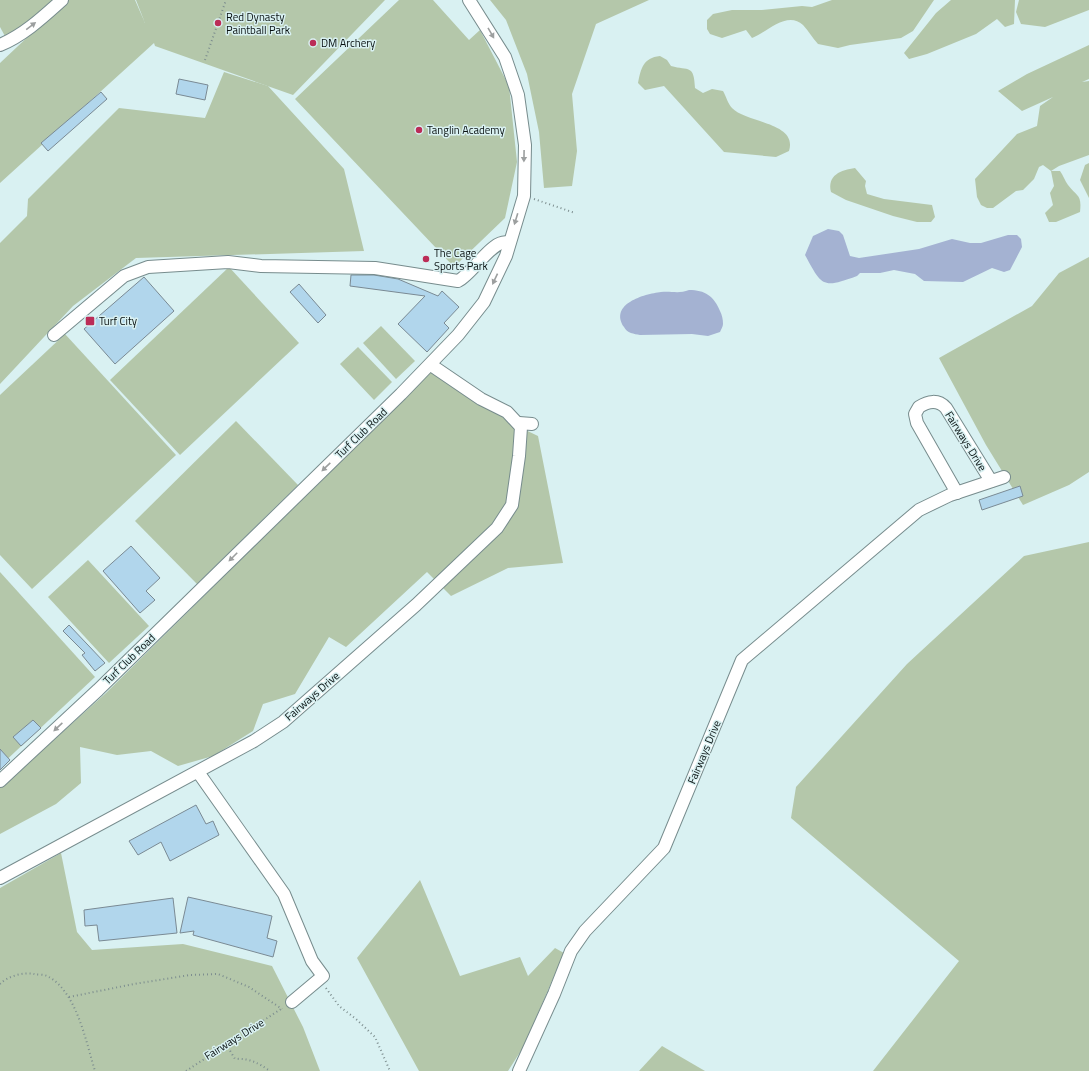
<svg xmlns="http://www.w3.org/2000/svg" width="1089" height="1071" font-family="'Titillium Web',sans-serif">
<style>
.green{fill:#b4c7aa}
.water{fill:#a4b2d2}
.building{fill:#b1d6ec;stroke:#7a8a94}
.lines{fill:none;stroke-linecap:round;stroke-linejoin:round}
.minor-casing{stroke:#778c8d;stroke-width:14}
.path{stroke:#7d8e8f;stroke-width:2;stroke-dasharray:1 3;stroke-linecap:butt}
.minor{stroke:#fff;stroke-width:12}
.oneway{fill:#9c9f9f}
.poi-dot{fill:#bb2c57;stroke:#d9f1f2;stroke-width:1.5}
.labels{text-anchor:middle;stroke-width:3;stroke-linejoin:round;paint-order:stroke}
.poi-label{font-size:11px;fill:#081010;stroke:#d9f1f2;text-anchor:start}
.street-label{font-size:11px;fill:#081010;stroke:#d9f1f2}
</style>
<rect width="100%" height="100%" fill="#d9f1f2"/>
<!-- green -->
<g class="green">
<polygon points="0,0 59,0 6,38 0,27"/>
<polygon points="67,0 135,0 145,23 136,0 385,0 293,95 155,46 154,43 0,183 0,63"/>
<polygon points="399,0 433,0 469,40 480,30 509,86 517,162 505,218 454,267 295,99"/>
<polygon points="490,0 649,0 596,24 572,94 577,151 572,186 544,188 539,132 527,74 506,20"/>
<path d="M832,0H934L913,31L901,38L850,45L838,48L818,44C812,38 809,31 803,25C787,10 766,33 752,38L746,30L722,38L710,34L707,29V20L713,14L732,10H762L802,6L812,7Z"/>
<polygon points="951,0 1015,0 1014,24 1005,27 997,19 976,34 927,54 909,59 904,53 936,13"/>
<polygon points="1019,0 1089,0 1089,10 1045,27 1021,24 1016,12"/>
<path d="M1089,45V79L1082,82L1089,81V155L1059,166L1051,171H1060C1063,175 1065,181 1068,185C1077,197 1082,194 1080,212L1056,222H1049L1045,213L1053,205L1050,193L1054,186L1051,171L1043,165L1039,167L1034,179L1023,190L1016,191L993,208H987L981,205L977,197L975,179L1017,134L1037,126L1040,106L1053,97L1022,111L998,91L1027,74Z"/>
<path d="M660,56L667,60L671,66C689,71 694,64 695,88L703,93L712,89L723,91C726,96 728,104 732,108C746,123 798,122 789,151L776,157L724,152L664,86L645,90L638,83C641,68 643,58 660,56Z"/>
<polygon points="224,72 268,86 344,169 364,251 136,258 73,306 0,384 0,243 27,216 28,199 119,108 205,118"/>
<polygon points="1089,163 1089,198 1080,180 1085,165"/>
<path d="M855,168L866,181L865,186L867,194L884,199L932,205L935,217L931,222H917L893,216L846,200L831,192C827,175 841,170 855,168Z"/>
<polygon points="1089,257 1089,472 1069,485 1023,505 986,445 939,358 1032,306 1059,273"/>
<polygon points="229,267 299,343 180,455 110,380"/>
<polygon points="381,326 415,361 396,379 363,343"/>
<polygon points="65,334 176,455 32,589 0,555 0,395"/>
<polygon points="358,347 392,382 374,400 340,364"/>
<polygon points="431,371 515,425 538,436 563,563 508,568 451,596 427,572 346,647 329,637 295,694 263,704 253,731 213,756 178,766 151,751 117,755 80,747 81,783 56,804 0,834 0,788 106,693"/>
<polygon points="236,421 298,485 197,584 135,521"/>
<polygon points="1089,542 1089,1071 873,1071 959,961 791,818 796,787 907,664 1024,556"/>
<polygon points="88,560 149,626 109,663 48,597"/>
<polygon points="0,572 95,677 0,766"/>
<polygon points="61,853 77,932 92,950 183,944 272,966 303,1027 320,1071 0,1071 0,888"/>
<polygon points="420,880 460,976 520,957 528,976 555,948 564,953 524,1046 508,1071 419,1071 357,958"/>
<polygon points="662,1046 705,1071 639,1071"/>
</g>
<!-- water -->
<g class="water">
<path d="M828,229L839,231L843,235L850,256L859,258L919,249L952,239L970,243H981L1008,235H1017L1021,239L1022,247L1010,270L1004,272L992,268L963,282L924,281L915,274L894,270L880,273H860L857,276C822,289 822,286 805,255L813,236Z"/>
<path d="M689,290C705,290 714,296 720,311C722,315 723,319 723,324C723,327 721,329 720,332L708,336L692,334L640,335C634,334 627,333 624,327C609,304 644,294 661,292C672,291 679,294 689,290Z"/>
</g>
<!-- building -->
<g class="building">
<polygon points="179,79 208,85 205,100 176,94"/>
<polygon points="101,92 107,99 48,151 41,143"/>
<polygon points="351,275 374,275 398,279 438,296 442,291 459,307 444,323 449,328 427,352 398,324 425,296 350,286"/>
<polygon points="144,277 174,311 115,364 84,329"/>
<polygon points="299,284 326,315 318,323 290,292"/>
<polygon points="1020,486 1023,496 982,510 979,500"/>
<polygon points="131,546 160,578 146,591 155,600 140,613 103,571"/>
<polygon points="69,625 105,663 95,671 82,655 85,653 63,631"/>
<polygon points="33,720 41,728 21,746 13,737"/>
<polygon points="0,749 10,760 0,770"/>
<polygon points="196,805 206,824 213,821 219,835 170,861 161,842 138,855 129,841"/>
<polygon points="188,897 272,916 267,938 277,941 273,957 193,935 194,931 180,933"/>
<polygon points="173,898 177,933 99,941 97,925 85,926 84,910"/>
</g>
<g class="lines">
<defs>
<g id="minor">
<path d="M0,45C24,35 43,17 62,0"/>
<path d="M54,335L124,276L148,267L228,262L261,266L375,268L458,281C473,274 493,237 509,243"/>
<polyline points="519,423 532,424"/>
<path d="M957,493L917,423L915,414L919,407C928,401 938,399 946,408L991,481"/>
<polyline points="198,772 284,894 312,961 323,976 292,1002"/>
<polyline points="0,781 98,690 401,394 458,335 484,302 506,256 524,196 525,145 518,95 505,57 469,0"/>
<polyline points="0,878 254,741 283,722 416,605 497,528 512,505 519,456 521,427 507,412 481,399 431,365"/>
<polyline points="519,1071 554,994 571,951 585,931 664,848 742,660 919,510 950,495 1004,477"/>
</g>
</defs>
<!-- minor casing -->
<use href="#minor" class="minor-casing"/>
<!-- path -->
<g class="path">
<polyline points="205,60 226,0"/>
<polyline points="534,199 575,213"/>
<path d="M0,984C8,976 23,972 34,974C38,975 45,974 49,977C77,993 86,1042 95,1071"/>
<polyline points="326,988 339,1006 356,1019 375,1037 390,1071"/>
<polyline points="69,997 134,984 190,975 218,974 249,987 282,1009"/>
<path d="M226,1044L235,1059C250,1058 258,1063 270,1071"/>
<polyline points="186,1071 281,1009"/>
</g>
<!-- minor -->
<use href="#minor" class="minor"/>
</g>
<!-- one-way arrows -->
<defs><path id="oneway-solid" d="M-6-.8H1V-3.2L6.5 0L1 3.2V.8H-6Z"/></defs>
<g class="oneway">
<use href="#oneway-solid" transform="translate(31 26) rotate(-37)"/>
<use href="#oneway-solid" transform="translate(491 33) rotate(60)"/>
<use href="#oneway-solid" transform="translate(524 156) rotate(91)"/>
<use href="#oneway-solid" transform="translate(516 219) rotate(107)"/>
<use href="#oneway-solid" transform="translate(495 279) rotate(115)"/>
<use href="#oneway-solid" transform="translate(326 467) rotate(136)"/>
<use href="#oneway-solid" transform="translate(233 557) rotate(135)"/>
<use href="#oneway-solid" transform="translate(58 727) rotate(137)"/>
</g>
<!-- markers -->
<g class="poi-dot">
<circle cx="218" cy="23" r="4"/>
<circle cx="313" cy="43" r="4"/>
<circle cx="419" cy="130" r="4"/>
<circle cx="426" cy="259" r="4"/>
<rect x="85" y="316" width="10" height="10" rx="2"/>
</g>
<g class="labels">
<!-- poi labels -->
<g class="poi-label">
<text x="226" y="21">Red Dynasty<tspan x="226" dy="13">Paintball Park</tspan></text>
<text x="321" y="47">DM Archery</text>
<text x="427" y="134">Tanglin Academy</text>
<text x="434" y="257">The Cage<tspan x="434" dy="13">Sports Park</tspan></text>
<text x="99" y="325">Turf City</text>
</g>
<!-- street labels -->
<g class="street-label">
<text transform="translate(361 433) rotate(-44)" y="4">Turf Club Road</text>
<text transform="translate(966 441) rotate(58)" y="4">Fairways Drive</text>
<text transform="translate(129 659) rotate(-44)" y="4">Turf Club Road</text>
<text transform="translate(312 696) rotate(-41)" y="4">Fairways Drive</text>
<text transform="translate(704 752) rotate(-67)" y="4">Fairways Drive</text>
<text transform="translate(234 1039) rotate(-32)" y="4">Fairways Drive</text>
</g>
</g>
</svg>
